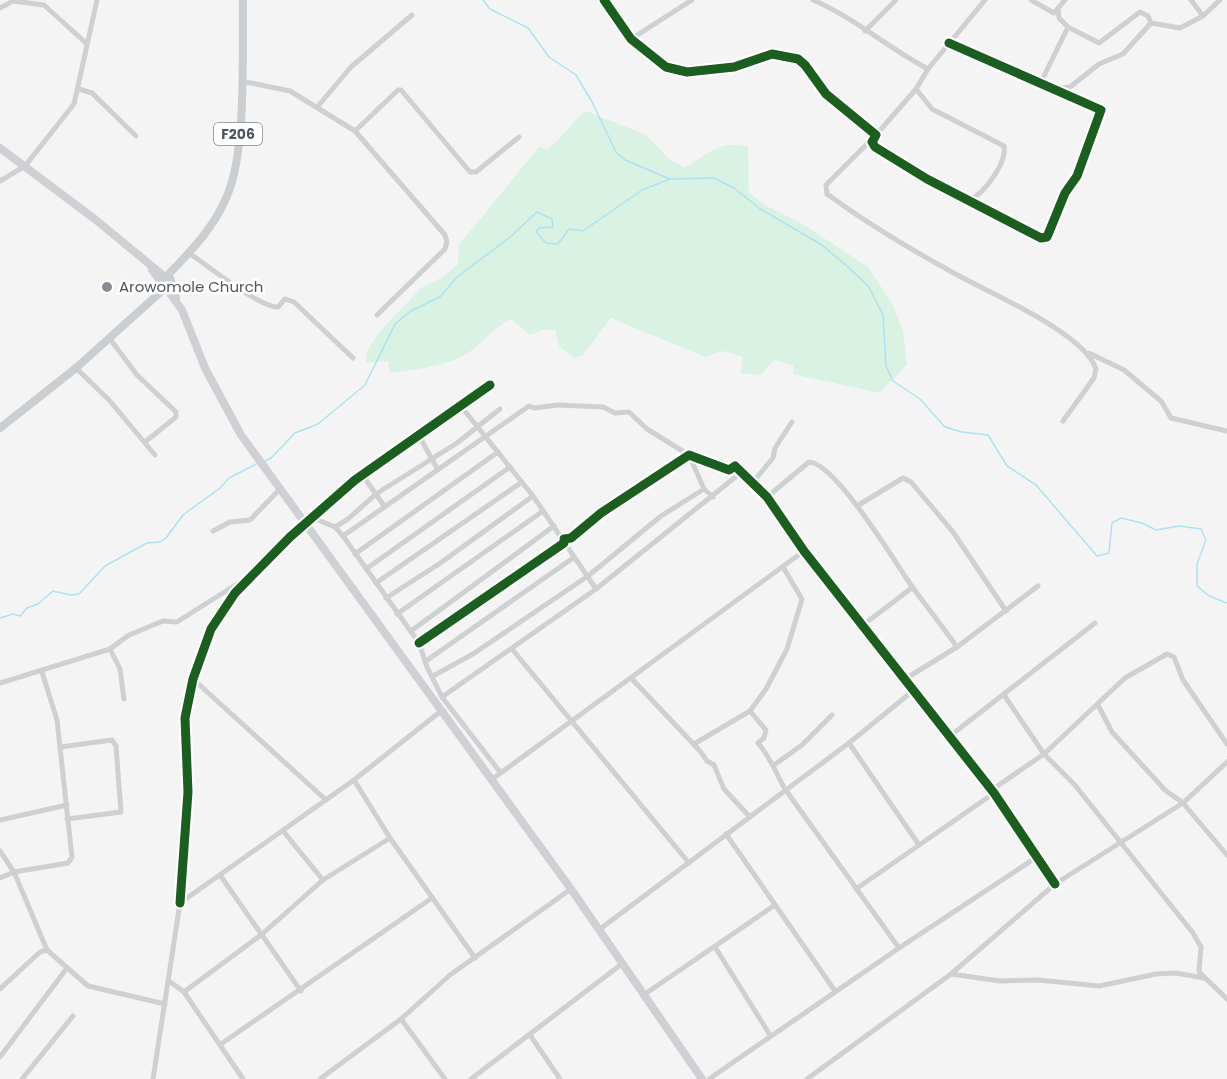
<svg xmlns="http://www.w3.org/2000/svg" width="1227" height="1079" font-family="Poppins,sans-serif">
<style>
.green{fill:#d9f2e3}
.lines{fill:none;stroke-linecap:round;stroke-linejoin:round}
.stream{stroke:#aee2f0;stroke-width:1.5}
.minor{stroke:#ced0d2;stroke-width:5}
.secondary{stroke:#ced0d4;stroke-width:8}
.primary{stroke:#caced1;stroke-width:8}
.cycleway-casing{stroke:#fff;stroke-width:13}
.cycleway{stroke:#1b5e20;stroke-width:9}
.poi-dot{fill:#868d94;stroke:#fff;stroke-width:2}
.labels{text-anchor:middle;stroke-width:5;stroke-linejoin:round;paint-order:stroke}
.shield{fill:#fff;stroke:#808990;stroke-width:1.5}
.shield-label{font-size:14px;font-weight:bold;fill:#4a5661}
.poi-label{font-size:15px;fill:#4a5661;stroke:#fff;text-anchor:start}
</style>
<rect width="100%" height="100%" fill="#f4f4f4"/>
<!-- green -->
<path class="green" d="M586,111L646,135L669,159L685,168C709,153 719,140 748,147L749,193L765,205L801,223L868,267L893,305L903,331L907,365L879,393L793,374V365L774,360L761,375L740,373L743,357L722,351L705,357L611,318L583,355L574,358L559,346L555,330H543L530,335L511,319C491,328 482,346 463,356C450,364 405,373 390,372L388,361L365,363L367,351L379,332L421,288L441,278L458,264L459,245L539,147L547,149C564,138 570,123 586,111Z"/>
<g class="lines">
<!-- stream -->
<g class="stream">
<polyline points="483,0 490,9 528,28 549,57 576,75 592,102 616,152 625,160 670,179 714,178 734,188 759,208 822,245 848,267 869,287 883,315 886,366 893,381 920,399 945,427 962,432 988,435 1007,466 1036,485 1097,556 1109,553 1112,523 1121,518 1142,523 1156,530 1179,526 1201,529 1206,540 1197,564 1197,586 1209,596 1227,603"/>
<polyline points="265,461 271,458 295,433 318,424 365,385 395,324 411,311 441,296 456,278 509,238 537,212 552,219 553,227 539,228 536,232 546,243 558,244 569,229 583,231 642,190 670,179"/>
<polyline points="0,618 13,614 20,616 27,608 38,604 53,591 71,595 79,594 105,566 147,543 160,542 166,538 183,515 220,488 229,478 258,463"/>
</g>
<!-- minor -->
<g class="minor">
<polyline points="604,0 631,39 666,67 687,72 734,67 772,54 798,59 805,65 826,94 876,135 872,142 875,147 927,179 1041,238 1047,237 1065,193 1077,176 1101,110 949,43"/>
<path d="M813,0C853,17 888,48 928,69"/>
<path d="M985,0L928,69L916,89L876,135L826,185L827,194C864,221 903,245 943,267C979,289 1083,330 1096,369L1094,378L1063,421"/>
<polyline points="1031,0 1054,13 1065,0"/>
<polyline points="1191,0 1203,16"/>
<polyline points="0,8 13,1 44,5 86,43"/>
<polyline points="1058,9 1059,18 1068,27"/>
<polyline points="865,31 896,0"/>
<polyline points="631,39 692,0"/>
<polyline points="241,81 290,91 355,131 445,235 447,242 445,249 377,315"/>
<polyline points="1041,82 1068,27 1099,43 1140,12 1148,16 1151,23"/>
<polyline points="79,89 92,93 136,136"/>
<path d="M916,89L932,109L1004,146C1007,163 984,194 969,200"/>
<polyline points="1056,89 1070,87 1099,64 1123,54 1151,23 1180,28 1203,16 1220,0"/>
<polyline points="318,106 351,67 412,15"/>
<polyline points="355,131 398,90 401,90 470,172 476,172 519,137"/>
<polyline points="0,181 25,166 74,104 97,0"/>
<path d="M189,253C207,265 260,308 278,307L285,299L294,302L353,358"/>
<polyline points="110,339 137,375 176,412 176,417 145,442"/>
<polyline points="1089,353 1124,370 1161,401 1171,418 1227,431"/>
<polyline points="76,368 109,400 155,455"/>
<polyline points="460,405 533,496 596,589"/>
<polyline points="418,434 438,470"/>
<polyline points="363,476 385,507"/>
<polyline points="753,482 773,458 775,448 792,422"/>
<path d="M767,497L809,462C836,463 896,564 913,588C928,608 943,627 957,647"/>
<polyline points="857,506 903,478 911,482 953,532 1006,611"/>
<polyline points="313,518 335,527 343,536 419,643 427,667 442,697 500,772"/>
<polyline points="335,527 348,519 376,494 457,443 500,409"/>
<polyline points="213,531 230,522 250,520 280,489"/>
<polyline points="343,536 529,406 534,408 558,405 603,407 615,413 629,412 647,429 689,455 704,489 713,497"/>
<polyline points="355,554 498,452"/>
<polyline points="366,569 510,467"/>
<polyline points="376,583 522,482"/>
<polyline points="386,598 439,564 533,496"/>
<polyline points="397,614 543,511"/>
<polyline points="863,625 913,587"/>
<polyline points="411,631 554,526"/>
<polyline points="419,643 564,543 564,539 571,538 601,513 689,455 729,470 735,466 767,497 804,551 994,793 1055,884"/>
<polyline points="110,649 120,669 124,699"/>
<polyline points="512,649 689,863"/>
<polyline points="426,661 573,558"/>
<polyline points="433,676 473,654 588,576 661,516 704,489"/>
<polyline points="193,679 326,800"/>
<polyline points="632,679 700,751 707,761 714,765 724,789 749,816"/>
<polyline points="905,679 957,647 1038,586"/>
<polyline points="0,683 110,649 129,635 163,621 177,622 248,577"/>
<polyline points="1004,695 1044,754 1074,784 1193,933 1201,947 1199,972 1227,999"/>
<polyline points="442,697 596,589 743,471"/>
<polyline points="1098,705 1112,732 1165,790 1183,803 1227,855"/>
<path d="M750,711L766,730L764,738L758,743C773,761 774,770 785,789L899,948"/>
<polyline points="950,736 1095,623"/>
<polyline points="849,743 919,845"/>
<polyline points="694,744 750,711 766,689 787,649 802,599 783,567"/>
<polyline points="60,747 112,740 116,746 121,812 67,819"/>
<polyline points="774,765 802,745 832,715"/>
<polyline points="354,780 390,838 475,958"/>
<polyline points="491,780 804,551"/>
<polyline points="0,820 67,805"/>
<polyline points="283,831 323,880"/>
<polyline points="726,834 835,991"/>
<polyline points="0,851 14,872 47,950"/>
<polyline points="220,875 301,991"/>
<polyline points="0,878 14,872 68,863 72,857 57,720 42,672"/>
<polyline points="856,889 994,793 996,787 1044,754 1125,678 1167,654 1174,657 1183,680 1227,744"/>
<polyline points="180,903 188,792 185,718 193,679 211,629 235,593 290,537 355,480 490,385"/>
<polyline points="600,929 849,743 914,690"/>
<polyline points="715,947 770,1035"/>
<polyline points="951,974 1000,981 1038,980 1099,986 1156,974 1176,973 1204,978"/>
<polyline points="169,981 184,992 243,1079"/>
<polyline points="0,989 40,952 47,950 88,986 165,1004"/>
<polyline points="184,992 261,935 323,880 390,838"/>
<polyline points="645,994 775,905"/>
<polyline points="401,1019 445,1079"/>
<polyline points="530,1035 560,1079"/>
<polyline points="221,1044 432,898"/>
<polyline points="0,1057 67,968"/>
<polyline points="22,1079 73,1016"/>
<polyline points="153,1079 180,903 354,780 441,711"/>
<polyline points="320,1079 401,1019 450,975 571,889"/>
<polyline points="471,1079 623,963"/>
<polyline points="709,1079 899,948 1037,857"/>
<polyline points="807,1079 951,974 1055,884 1183,803 1227,762"/>
</g>
<!-- secondary -->
<g class="secondary">
<polyline points="0,148 96,220 165,277"/>
<polyline points="152,270 160,281"/>
<polyline points="171,283 176,298"/>
<polyline points="166,288 182,310 205,368 241,435 571,889 702,1079"/>
</g>
<!-- primary -->
<g class="primary">
<circle cx="166" cy="282" r="5.5"/>
<path d="M166,277C190,252 214,228 227,196C247,150 242,52 243,0"/>
<polyline points="0,428 76,368 165,288"/>
</g>
<defs>
<g id="cycleway">
<polyline points="604,0 631,39 666,67 687,72 734,67 772,54 798,59 805,65 826,94 876,135 872,142 875,147 927,179 1041,238 1047,237 1065,193 1077,176 1101,110 949,43"/>
<polyline points="419,643 564,543 564,539 571,538 601,513 689,455 729,470 735,466 767,497 804,551 994,793 1055,884"/>
<polyline points="180,903 188,792 185,718 193,679 211,629 235,593 290,537 355,480 490,385"/>
</g>
</defs>
<!-- cycleway casing -->
<use href="#cycleway" class="cycleway-casing"/>
<!-- cycleway -->
<use href="#cycleway" class="cycleway"/>
</g>
<!-- markers -->
<circle class="poi-dot" cx="107" cy="287" r="6"/>
<g class="labels">
<!-- shield labels -->
<rect class="shield" x="214" y="123" width="48" height="22" rx="4.5"/>
<g class="shield-label">
<text x="238" y="139">F206</text>
</g>
<!-- poi labels -->
<g class="poi-label">
<text x="119" y="292">Arowomole Church</text>
</g>
</g>
</svg>
